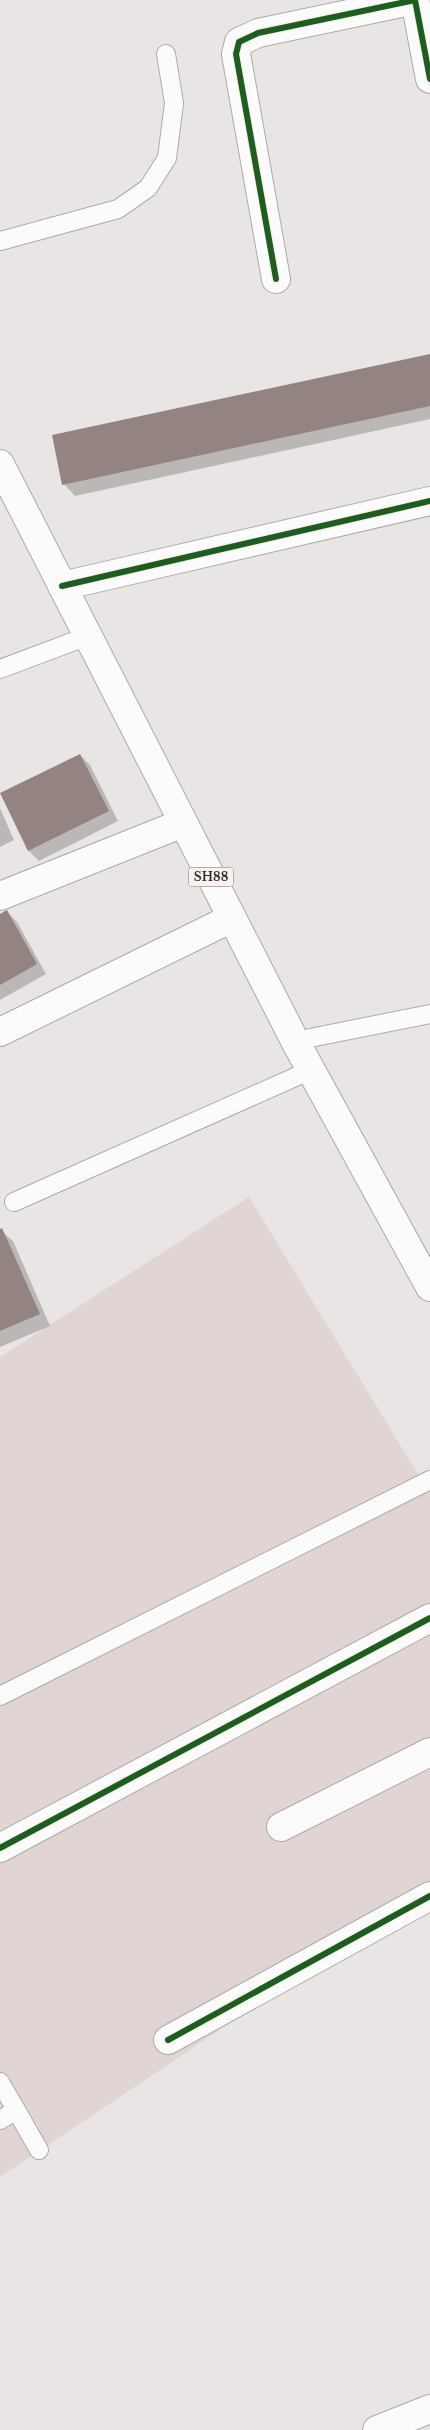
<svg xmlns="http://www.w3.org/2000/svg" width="430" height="2430" font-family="'Libre Baskerville',serif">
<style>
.built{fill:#e0d5d2}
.shadow{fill:#0003}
.building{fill:#948481}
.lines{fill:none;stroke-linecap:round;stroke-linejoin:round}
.service-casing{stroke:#aeaaaa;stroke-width:20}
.minor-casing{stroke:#aeaaaa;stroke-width:30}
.primary-casing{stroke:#aeaaaa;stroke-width:30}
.service{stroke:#fcfbfb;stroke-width:18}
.minor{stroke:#fcfbfb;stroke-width:28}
.primary{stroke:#fcfbfb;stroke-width:28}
.cycleway-casing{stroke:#faf1ef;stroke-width:9}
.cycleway{stroke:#1b5e20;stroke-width:6}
.labels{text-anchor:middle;stroke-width:5;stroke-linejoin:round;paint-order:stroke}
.shield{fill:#faf1ef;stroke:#6e6868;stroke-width:1}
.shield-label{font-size:12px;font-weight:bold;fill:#322e2e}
</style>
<rect width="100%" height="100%" fill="#eae5e5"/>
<!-- built -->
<polygon class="built" points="249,1197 430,1494 430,1889 0,2177 0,1357"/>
<!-- shadow -->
<g class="shadow">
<polygon points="430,355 430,419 75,496 64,484"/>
<polygon points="80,755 90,765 118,821 39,861 29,851 1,794"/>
<polygon points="0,808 14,840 0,847"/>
<polygon points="7,912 17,922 46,974 0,1000 0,916"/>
<polygon points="0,1230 13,1241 50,1326 0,1347"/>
</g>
<!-- building -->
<g class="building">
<polygon points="430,354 430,406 62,485 52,435"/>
<polygon points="80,754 109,811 28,851 0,793"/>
<polygon points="7,910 37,964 0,985 0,914"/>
<polygon points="2,1228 40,1314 0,1331 0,1229"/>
</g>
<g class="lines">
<defs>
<g id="service">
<polyline points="0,241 118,209 148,188 167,158 174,103 166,54"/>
<polyline points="0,669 88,636"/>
<polyline points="295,1041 430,1014"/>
<polyline points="14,1202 311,1070"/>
<polyline points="0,1696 430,1480"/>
<polyline points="0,2082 39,2150"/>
<polyline points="0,2120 16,2110"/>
</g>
<g id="minor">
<polyline points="276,279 236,54 239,42 258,33 415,0 430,79"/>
<polyline points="62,586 430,501"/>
<polyline points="0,896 183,823"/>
<polyline points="0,1032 232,918"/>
<polyline points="281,1827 430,1752"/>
<polyline points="0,1848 430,1618"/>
<polyline points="168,2040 430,1896"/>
<polyline points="377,2430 430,2409"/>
</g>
<polyline id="primary" points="0,464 295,1041 430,1287"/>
</defs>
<!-- service casing -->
<use href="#service" class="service-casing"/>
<!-- minor casing -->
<use href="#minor" class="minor-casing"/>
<!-- primary casing -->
<use href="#primary" class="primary-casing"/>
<!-- service -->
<use href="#service" class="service"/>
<!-- minor -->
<use href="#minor" class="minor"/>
<!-- primary -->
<use href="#primary" class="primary"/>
<defs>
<g id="cycleway">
<polyline points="276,279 236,54 239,42 258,33 415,0 430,79"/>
<polyline points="62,586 430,501"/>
<polyline points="0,1848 430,1618"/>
<polyline points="168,2040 430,1896"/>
</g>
</defs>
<!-- cycleway casing -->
<use href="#cycleway" class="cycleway-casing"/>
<!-- cycleway -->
<use href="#cycleway" class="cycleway"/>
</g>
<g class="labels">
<!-- shield labels -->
<rect class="shield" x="188.5" y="867.5" width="45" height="19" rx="4"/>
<g class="shield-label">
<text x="211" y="881">SH88</text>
</g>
</g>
</svg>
